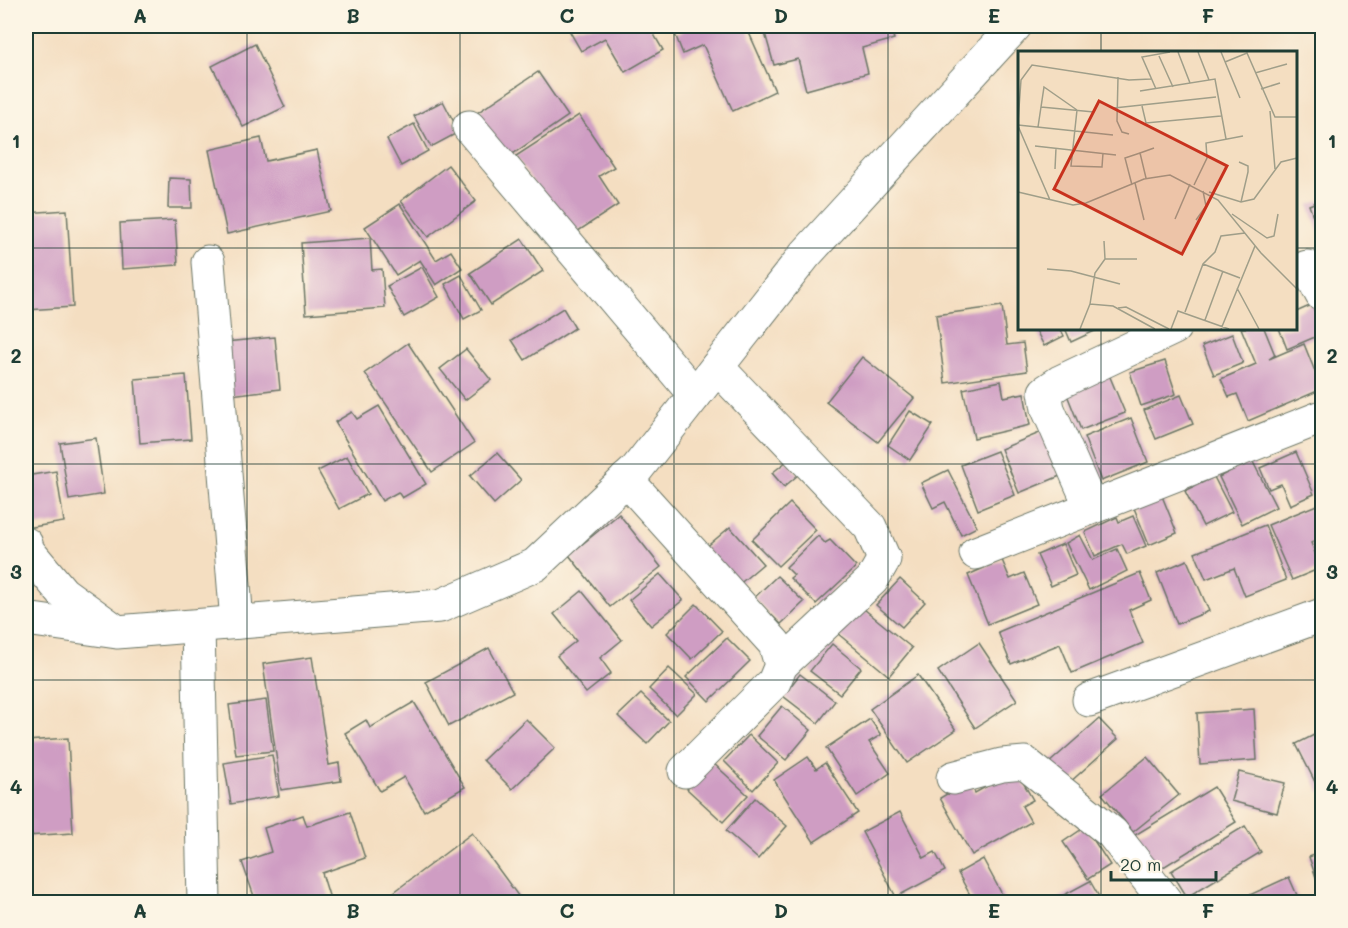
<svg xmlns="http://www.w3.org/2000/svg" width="1348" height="928" font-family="Mali,sans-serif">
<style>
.building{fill:#cf9dc3}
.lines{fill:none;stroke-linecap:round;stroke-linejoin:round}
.minor-casing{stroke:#6a7565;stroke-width:35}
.minor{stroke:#fff;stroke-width:33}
.grid{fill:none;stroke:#1f3d34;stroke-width:1.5;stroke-opacity:0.55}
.inset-road{fill:none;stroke:#9f9e89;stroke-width:1.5}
.view{fill:#c8321e;fill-opacity:0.15;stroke:#c8321e;stroke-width:3}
.inset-edge{fill:none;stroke:#1f3d34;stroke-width:3}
.neatline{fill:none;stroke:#1f3d34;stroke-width:2}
.grid-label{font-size:20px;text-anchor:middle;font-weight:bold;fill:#1f3d34}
</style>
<rect width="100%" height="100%" fill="#fcf5e5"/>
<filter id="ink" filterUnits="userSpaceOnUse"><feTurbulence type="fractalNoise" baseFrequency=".0167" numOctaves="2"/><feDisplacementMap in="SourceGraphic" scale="12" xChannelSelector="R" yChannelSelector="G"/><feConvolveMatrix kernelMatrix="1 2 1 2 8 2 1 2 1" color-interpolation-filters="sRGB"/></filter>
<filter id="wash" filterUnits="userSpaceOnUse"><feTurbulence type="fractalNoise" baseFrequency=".008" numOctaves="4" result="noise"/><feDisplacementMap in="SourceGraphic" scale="24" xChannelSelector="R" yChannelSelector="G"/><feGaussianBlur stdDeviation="1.35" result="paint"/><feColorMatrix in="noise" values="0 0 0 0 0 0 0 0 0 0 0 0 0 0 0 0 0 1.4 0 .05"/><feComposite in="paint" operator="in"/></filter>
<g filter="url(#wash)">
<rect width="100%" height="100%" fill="#f4dec1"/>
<g id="blocks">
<!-- building -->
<g class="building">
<polygon points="578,26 649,26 663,50 625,72 605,38 581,51 569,30"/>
<polygon points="694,26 746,26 775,91 733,111 703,45 683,54 675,34"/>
<polygon points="763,26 890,26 894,39 862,48 868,73 806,90 798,59 774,65"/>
<polygon points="255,44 285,107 243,127 212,66"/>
<polygon points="538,72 568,116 501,162 471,117"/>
<polygon points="443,101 459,132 431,147 414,116"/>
<polygon points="579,115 614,167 599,176 618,205 569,237 516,156"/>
<polygon points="414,124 428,151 401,166 387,139"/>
<polygon points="261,138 266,161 317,150 331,211 227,234 209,150"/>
<polygon points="448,165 476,201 428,237 401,201"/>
<polygon points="169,178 191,179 192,208 168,208"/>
<polygon points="1322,200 1322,241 1309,205"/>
<polygon points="400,204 436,260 451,251 462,268 436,285 420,260 396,275 365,227"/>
<polygon points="67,210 73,307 26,310 26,213"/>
<polygon points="175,220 178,265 122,269 120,223"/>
<polygon points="370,238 372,270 382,269 385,308 306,314 301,243"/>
<polygon points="522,239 543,271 491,305 470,273"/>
<polygon points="422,267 439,297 404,317 387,286"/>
<polygon points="461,275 481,310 464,319 445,284"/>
<polygon points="1314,304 1322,325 1322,334 1287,349 1279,328 1296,328 1296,312"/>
<polygon points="1002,306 1007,345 1023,343 1027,371 945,383 936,315"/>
<polygon points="563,308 575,328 525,360 512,340"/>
<polygon points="1035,328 1060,328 1064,336 1044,346"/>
<polygon points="1065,328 1101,328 1071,342"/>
<polygon points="1241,328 1264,328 1275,355 1269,359 1304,344 1322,389 1248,421 1237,394 1229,397 1221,379 1256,364"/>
<polygon points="1232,334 1243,363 1214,375 1202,346"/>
<polygon points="275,337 280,389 231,395 225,342"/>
<polygon points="408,343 474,443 432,472 365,373"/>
<polygon points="466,349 491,380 465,400 440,369"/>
<polygon points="862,357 914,398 878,442 826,402"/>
<polygon points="1165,361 1176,394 1141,406 1130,372"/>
<polygon points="1105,365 1125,413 1081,430 1062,382"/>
<polygon points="186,375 191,439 140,443 135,379"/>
<polygon points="1001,381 1004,397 1024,393 1030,425 974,438 963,389"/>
<polygon points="1181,395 1193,424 1156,439 1144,410"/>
<polygon points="379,406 426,484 402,498 398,492 382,501 335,422 352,412 357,419"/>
<polygon points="910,411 933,425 910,460 888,445"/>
<polygon points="1131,418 1148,462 1101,481 1084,437"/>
<polygon points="1042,432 1060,476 1019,493 1001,449"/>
<polygon points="96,438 104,494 69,500 60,443"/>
<polygon points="997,451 1015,495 978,510 961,465"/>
<polygon points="1296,452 1314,494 1290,505 1281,484 1269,489 1260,468"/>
<polygon points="497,453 521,480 494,504 470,476"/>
<polygon points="347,456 368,494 339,509 318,471"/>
<polygon points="1252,460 1276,507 1242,524 1219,477"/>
<polygon points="787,461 798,475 784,487 772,473"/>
<polygon points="948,470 977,527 961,535 945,502 933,508 921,483"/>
<polygon points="56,471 64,522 26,528 26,476"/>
<polygon points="1214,477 1232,512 1203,526 1185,491"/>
<polygon points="1162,496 1177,533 1149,545 1134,508"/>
<polygon points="790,503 816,530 778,566 752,540"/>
<polygon points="1319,504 1322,513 1322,538 1311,543 1321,568 1292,580 1268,525"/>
<polygon points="619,514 661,567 610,607 569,555"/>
<polygon points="1133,516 1146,546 1127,554 1122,544 1095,556 1085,532 1117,517 1119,522"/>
<polygon points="1265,525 1286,580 1245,596 1234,568 1206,579 1195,553"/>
<polygon points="730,527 763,564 737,586 704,549"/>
<polygon points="1080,535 1093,560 1117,549 1127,571 1089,590 1066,543"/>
<polygon points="818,536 825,543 830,540 856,567 816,604 790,578 794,575 786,567"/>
<polygon points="1063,544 1076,575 1051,586 1037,555"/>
<polygon points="1002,560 1010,579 1024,573 1037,604 988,624 968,575"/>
<polygon points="1187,560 1209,611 1177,624 1157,573"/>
<polygon points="1140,573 1151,600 1129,610 1143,643 1072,673 1060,644 1011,664 998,632"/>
<polygon points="660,574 683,600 651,626 629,600"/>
<polygon points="777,576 804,602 781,624 754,598"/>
<polygon points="900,579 925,602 902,627 876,605"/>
<polygon points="582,591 622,640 600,658 611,673 586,693 557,656 576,641 554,614"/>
<polygon points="696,604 722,631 692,659 667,633"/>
<polygon points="859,605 912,648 889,676 837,633"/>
<polygon points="727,638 750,661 709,701 686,677"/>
<polygon points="979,643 1017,700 975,728 938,671"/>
<polygon points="832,644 861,668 840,694 810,671"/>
<polygon points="489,648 513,692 449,726 426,682"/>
<polygon points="312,657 329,765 339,763 341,781 281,790 263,664"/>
<polygon points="669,668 697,694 676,715 649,689"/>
<polygon points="800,674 835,701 818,723 783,696"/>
<polygon points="918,675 956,730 907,763 870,709"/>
<polygon points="641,694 669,721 647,744 618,716"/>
<polygon points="266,700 273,751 236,755 229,705"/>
<polygon points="414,702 465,787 424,811 404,777 380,791 345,733 366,720 370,728"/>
<polygon points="782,706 811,730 786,760 757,736"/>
<polygon points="1254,709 1257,760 1200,764 1197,713"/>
<polygon points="526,719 555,748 512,789 483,760"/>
<polygon points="870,719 881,735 869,742 890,773 857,796 826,748"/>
<polygon points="1099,719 1118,739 1068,784 1049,763"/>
<polygon points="1322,731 1322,791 1320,792 1296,744"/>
<polygon points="749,735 778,763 753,790 724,761"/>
<polygon points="68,738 73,833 26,836 26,741"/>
<polygon points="272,755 279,796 231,804 224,763"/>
<polygon points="808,757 816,769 825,763 858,813 814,842 774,780"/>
<polygon points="1147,757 1179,795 1133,832 1102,794"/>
<polygon points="712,762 748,795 723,822 687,789"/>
<polygon points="1016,770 1033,800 1022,806 1031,822 972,855 940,798 969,781 975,793"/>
<polygon points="1239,772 1285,783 1277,813 1231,801"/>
<polygon points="1214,787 1236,822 1157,871 1135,835"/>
<polygon points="755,798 787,826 758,859 726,831"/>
<polygon points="350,812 365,858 322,873 331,902 256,902 242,862 271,852 264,828 303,815 307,826"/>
<polygon points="900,812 924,858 935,852 945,871 896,897 862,832"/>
<polygon points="1245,826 1261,852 1187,897 1171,871"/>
<polygon points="1085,827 1110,865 1088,879 1063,842"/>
<polygon points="472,833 519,897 512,902 396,902 390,895"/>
<polygon points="1322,852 1322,895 1309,857"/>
<polygon points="983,859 1004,898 996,902 974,902 958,873"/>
<polygon points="1289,877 1300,902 1245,902 1243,898"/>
<polygon points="1090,881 1102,902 1051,902"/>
</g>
</g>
</g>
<g filter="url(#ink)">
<use href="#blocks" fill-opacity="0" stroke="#6a7565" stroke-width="1.5"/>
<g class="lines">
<defs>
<g id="minor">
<polyline points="469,127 695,395"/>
<polyline points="208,262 237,622"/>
<polyline points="1296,272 1307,267 1322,295"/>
<polyline points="717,367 870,527 884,559 872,580 781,665"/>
<polyline points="626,479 775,644 781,665 774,682 685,771"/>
<polyline points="1091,507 1048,409 1045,392 1060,382 1174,328"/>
<polyline points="26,544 28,551 63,593 113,629"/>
<polyline points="976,553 1322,417"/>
<polyline points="26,619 117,632 440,606 535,565 636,470 805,255 1015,26"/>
<polyline points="198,626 204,902"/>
<polyline points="1089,700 1322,615"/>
<polyline points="953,778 1002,765 1025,763 1112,833 1166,902"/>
</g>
</defs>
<!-- minor casing -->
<use href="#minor" class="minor-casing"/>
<!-- minor -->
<use href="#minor" class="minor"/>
</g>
</g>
<!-- grid -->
<path class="grid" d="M247,26V902M460,26V902M674,26V902M888,26V902M1101,26V52M26,248H1020M1296,248H1322M1101,328V902M26,464H1322M26,680H1322"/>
<!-- overview -->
<g transform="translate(1018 51)">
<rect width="279" height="279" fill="#f4dec1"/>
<path class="inset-road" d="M160,1L172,32M180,1L191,29M203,1L222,47M141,5L155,36M207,11L229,2L257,66H279M237,22L269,13M100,26L99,70L104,81L111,83M138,38L124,6L152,1M243,38L262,32M122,40L197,28L208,88M124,55L128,72L203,65M23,56L76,61M96,57L198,46M59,59L53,115L84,116L85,102M252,60L257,118M0,71L3,29L14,14L111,29L133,28M0,74L95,84M0,75L32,149M20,76L26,36L59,59M17,95L98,104M221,111L230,115V121L223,151M37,118L38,97M128,127L122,102L136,97M117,132L126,169M114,134L107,107L122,102M176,134L189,107L188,92L225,85M0,141L55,154L68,152L126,128L152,124L200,149L243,202L279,238M191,141L223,151L236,148L263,111L279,107M214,163L249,187L256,185L260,163M157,168L172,133M178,169L188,155L185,140M87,208H119M185,213L222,227M29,218L53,220L102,233M219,237L241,278M72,253L77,222L87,208L86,190M100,257L108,256L151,278M167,261L185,213L197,201L203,185L227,182M187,269L205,220M62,278L72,253L95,255L137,278M153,278L160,260L211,278M203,278L237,195"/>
<path class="view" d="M81,50L209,115L164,203L36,138Z"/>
<rect width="279" height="279" class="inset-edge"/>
</g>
<!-- margin -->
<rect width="1348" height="928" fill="none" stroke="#fcf5e5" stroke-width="66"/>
<!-- scale -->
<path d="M1111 871v9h105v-9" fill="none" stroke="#1f3d34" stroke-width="3"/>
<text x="1120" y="871" font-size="18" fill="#1f3d34" stroke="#fcf5e5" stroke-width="4.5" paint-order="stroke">20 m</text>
<rect x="33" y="33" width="1282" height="862" class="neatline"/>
<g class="grid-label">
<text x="140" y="23">A</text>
<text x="353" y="23">B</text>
<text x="567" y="23">C</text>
<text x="781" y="23">D</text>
<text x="994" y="23">E</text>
<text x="1208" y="23">F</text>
<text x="16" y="148">1</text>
<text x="1332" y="148">1</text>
<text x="16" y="363">2</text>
<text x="1332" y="363">2</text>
<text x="16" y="579">3</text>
<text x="1332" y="579">3</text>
<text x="16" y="794">4</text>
<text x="1332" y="794">4</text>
<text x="140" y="918">A</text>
<text x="353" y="918">B</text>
<text x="567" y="918">C</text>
<text x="781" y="918">D</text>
<text x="994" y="918">E</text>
<text x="1208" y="918">F</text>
</g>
</svg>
